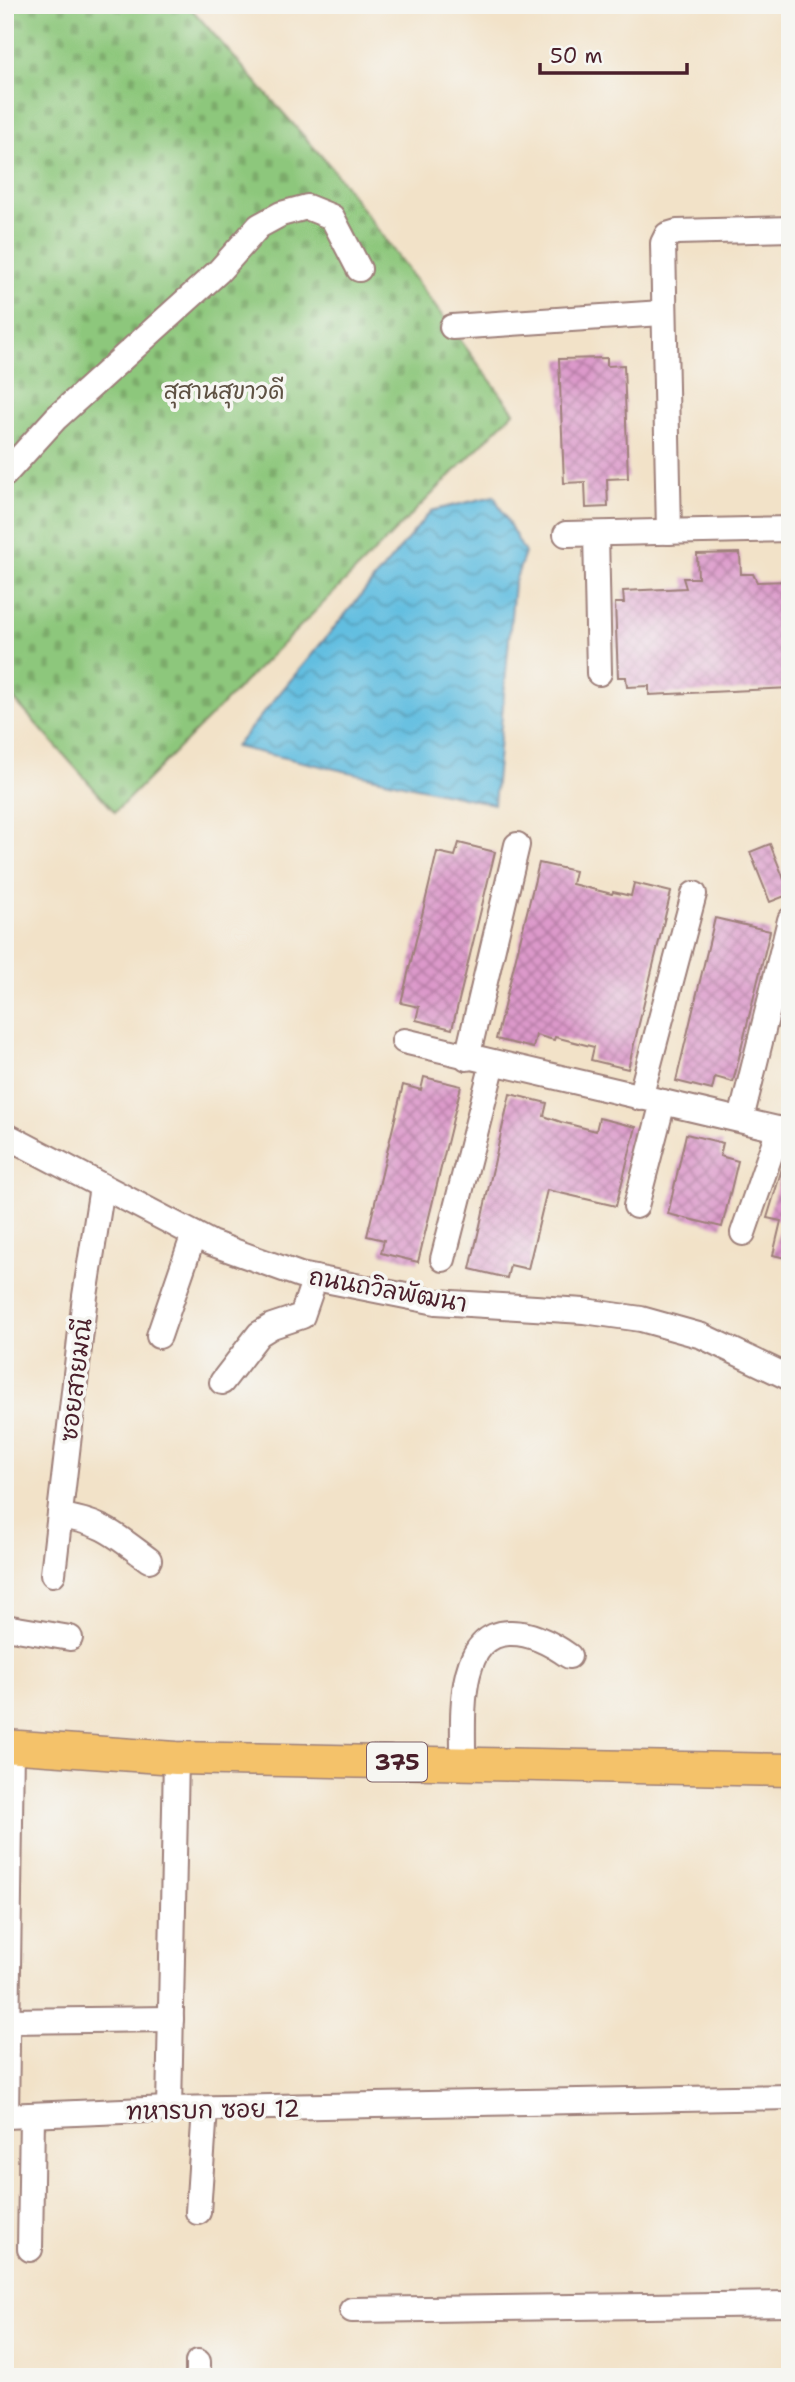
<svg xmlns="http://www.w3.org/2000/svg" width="795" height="2382" font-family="'Shantell Sans','Playpen Sans Thai',sans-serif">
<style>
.cemetery{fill:url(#cemetery-stones);stroke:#6c7354;stroke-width:2}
.water{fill:url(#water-waves);stroke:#566e86;stroke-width:2}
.building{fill:url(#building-cross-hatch)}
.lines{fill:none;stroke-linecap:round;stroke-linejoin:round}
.minor-casing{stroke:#9e807a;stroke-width:28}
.major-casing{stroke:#9e807a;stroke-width:35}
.minor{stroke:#fff;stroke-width:24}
.major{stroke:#f4c26a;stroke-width:32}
.labels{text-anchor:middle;stroke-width:7;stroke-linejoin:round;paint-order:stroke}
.shield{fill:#f6f6f2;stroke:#7e6067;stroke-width:2}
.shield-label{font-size:23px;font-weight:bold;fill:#4a1f2b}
.park-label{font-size:24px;fill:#5e5143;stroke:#f6f6f2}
.street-label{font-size:24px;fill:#4a1f2b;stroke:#f6f6f2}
</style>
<defs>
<pattern id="cemetery-stones" width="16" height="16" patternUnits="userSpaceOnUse" patternTransform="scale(1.75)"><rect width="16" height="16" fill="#8dc77c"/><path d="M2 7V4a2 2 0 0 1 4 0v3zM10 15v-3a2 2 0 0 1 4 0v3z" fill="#7baa6b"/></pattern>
<pattern id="water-waves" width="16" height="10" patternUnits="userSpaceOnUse" patternTransform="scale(1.75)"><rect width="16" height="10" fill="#62bee0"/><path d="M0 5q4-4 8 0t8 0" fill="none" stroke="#539ab6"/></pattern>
<pattern id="building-cross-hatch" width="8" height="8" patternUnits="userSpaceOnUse" patternTransform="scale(1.75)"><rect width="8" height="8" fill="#dc99ca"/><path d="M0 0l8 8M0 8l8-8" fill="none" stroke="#b47ca4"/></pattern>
</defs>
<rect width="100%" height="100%" fill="#f6f6f2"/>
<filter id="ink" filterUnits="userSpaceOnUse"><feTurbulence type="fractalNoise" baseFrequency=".0143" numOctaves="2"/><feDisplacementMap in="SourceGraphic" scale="14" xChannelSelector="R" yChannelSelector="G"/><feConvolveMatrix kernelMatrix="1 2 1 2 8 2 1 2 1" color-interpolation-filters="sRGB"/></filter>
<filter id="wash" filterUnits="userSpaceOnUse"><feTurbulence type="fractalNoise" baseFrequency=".00686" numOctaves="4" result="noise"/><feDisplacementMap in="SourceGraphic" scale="28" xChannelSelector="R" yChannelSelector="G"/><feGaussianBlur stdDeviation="1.57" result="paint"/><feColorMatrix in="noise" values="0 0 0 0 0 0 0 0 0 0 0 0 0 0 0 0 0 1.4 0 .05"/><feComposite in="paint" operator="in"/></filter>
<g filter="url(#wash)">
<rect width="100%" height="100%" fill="#f2e2c8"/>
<!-- cemetery -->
<polygon class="cemetery" points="5,5 188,5 331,167 514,412 115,812 5,689"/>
<!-- water -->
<polygon class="water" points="494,496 525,553 514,584 494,804 235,747 431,511"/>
<g id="blocks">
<!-- building -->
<g class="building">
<polygon points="607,358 607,366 624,365 628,478 607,479 608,507 586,508 585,482 564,483 559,359"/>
<polygon points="740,553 741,574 753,574 757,582 790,581 790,688 649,695 649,686 627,687 626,677 618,677 615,603 624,603 623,591 686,588 683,578 698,578 697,554"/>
<polygon points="459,843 495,852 452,1029 416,1020 419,1007 401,1003 437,852 455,856"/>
<polygon points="770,844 784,879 790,876 790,894 770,902 750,852"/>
<polygon points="539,863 575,871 572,884 612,894 613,892 631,896 634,883 671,892 628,1069 591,1060 594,1047 555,1037 554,1040 536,1035 533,1048 496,1039"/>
<polygon points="715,918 770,931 733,1082 715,1077 712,1090 676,1081"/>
<polygon points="424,1077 461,1086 418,1262 381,1253 384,1240 367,1236 403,1085 421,1090"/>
<polygon points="510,1094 547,1103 544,1116 561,1122 596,1131 599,1118 636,1127 616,1206 547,1190 528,1269 510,1265 507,1278 470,1269"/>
<polygon points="686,1134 723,1143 720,1156 738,1161 722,1227 668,1214"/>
<polygon points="788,1149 790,1149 790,1259 773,1255 781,1221 767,1218"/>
</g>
</g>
</g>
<g filter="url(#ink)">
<use href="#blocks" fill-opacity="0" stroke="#9e807a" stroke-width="2"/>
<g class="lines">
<defs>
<g id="minor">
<polyline points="452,327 662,313"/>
<polyline points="5,474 56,418 219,271 259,226 281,214 307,207 332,217 359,269"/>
<polyline points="669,532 663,243 667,235 677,232 790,229"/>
<polyline points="566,534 790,529"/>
<polyline points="596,534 599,673"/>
<polyline points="404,1041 790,1132"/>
<polyline points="467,1058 517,845"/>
<polyline points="640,1098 694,894"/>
<polyline points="741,1119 790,920"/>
<polyline points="5,1135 211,1243 300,1275 436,1302 584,1311 641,1319 702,1336 790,1378"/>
<polyline points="636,1206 663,1102"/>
<polyline points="743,1233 779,1129"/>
<polyline points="443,1259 493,1063"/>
<polyline points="159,1336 194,1234"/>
<polyline points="222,1382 259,1334 272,1326 302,1316 315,1278"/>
<path d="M60,1516C103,1522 115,1535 149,1560"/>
<polyline points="53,1574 85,1296 102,1187"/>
<polyline points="5,1627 70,1638"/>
<polyline points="11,1747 6,2116 169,2109 790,2097"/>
<path d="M463,1764C464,1725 454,1635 509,1633C531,1632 551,1643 569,1656"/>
<polyline points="6,2021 171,2019"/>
<polyline points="169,2109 176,1758"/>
<polyline points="198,2212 205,2109"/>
<polyline points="30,2249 32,2115"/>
<polyline points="352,2310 790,2304"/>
<polyline points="198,2362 198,2377"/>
</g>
<polyline id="major" points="5,1746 176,1758 790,1770"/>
</defs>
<!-- minor casing -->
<use href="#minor" class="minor-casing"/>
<!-- major casing -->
<use href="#major" class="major-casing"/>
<!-- minor -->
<use href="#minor" class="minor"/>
<!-- major -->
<use href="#major" class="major"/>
</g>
</g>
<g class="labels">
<!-- shield labels -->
<rect class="shield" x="367" y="1742.5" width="60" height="39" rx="5"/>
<g class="shield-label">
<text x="397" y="1770">375</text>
</g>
<!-- park labels -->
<g class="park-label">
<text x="224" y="399">สุสานสุขาวดี</text>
</g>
<!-- street labels -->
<g class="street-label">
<text transform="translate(388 1290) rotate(10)" y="8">ถนนถวิลพัฒนา</text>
<text transform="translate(76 1380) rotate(-83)" y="8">ซอยสายมณี</text>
<text transform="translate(213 2110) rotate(-1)" y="8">ทหารบก ซอย 12</text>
</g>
</g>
<!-- margin -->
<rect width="795" height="2382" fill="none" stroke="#f6f6f2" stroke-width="28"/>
<!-- scale -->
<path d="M540 63v10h147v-10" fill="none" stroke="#4a1f2b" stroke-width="3.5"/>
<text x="550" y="63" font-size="21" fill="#4a1f2b" stroke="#f6f6f2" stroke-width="5" paint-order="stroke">50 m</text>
</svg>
